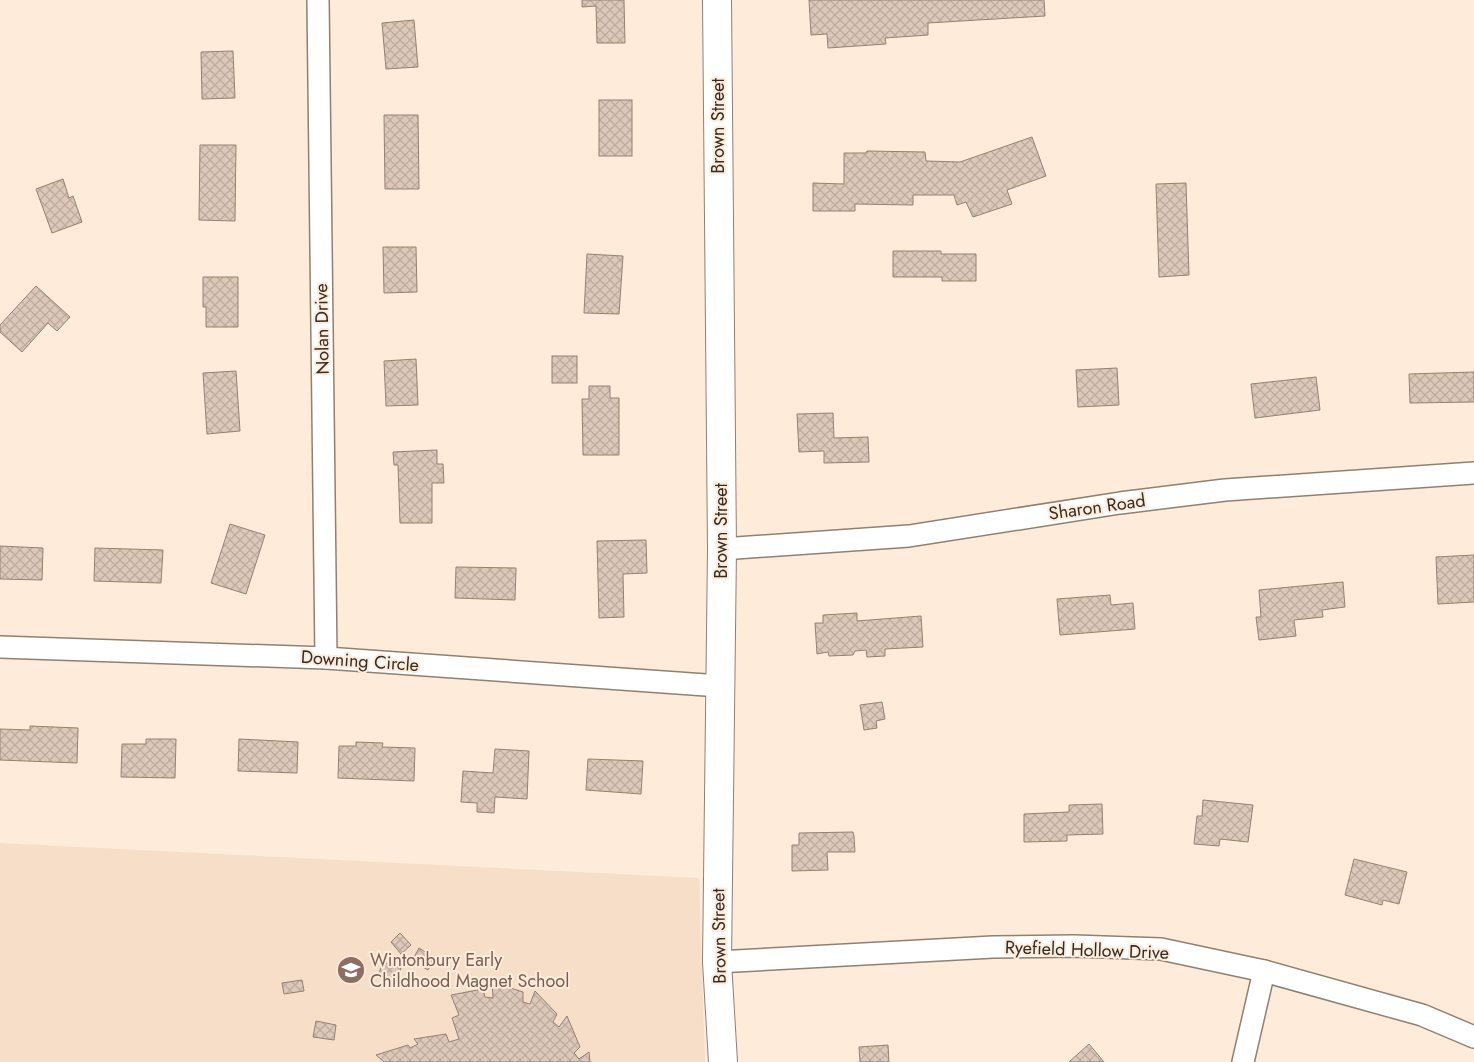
<svg xmlns="http://www.w3.org/2000/svg" width="1474" height="1062" font-family="Jost,sans-serif">
<style>
.built{fill:#f7dec9}
.building{fill:url(#building-cross-hatch);stroke:#948174}
.lines{fill:none;stroke-linecap:round;stroke-linejoin:round}
.street-casing{stroke:#918071;stroke-width:24}
.secondary-casing{stroke:#918071;stroke-width:30}
.street{stroke:#fff;stroke-width:21}
.secondary{stroke:#fff;stroke-width:28}
.labels{text-anchor:middle;stroke-width:4;stroke-linejoin:round;paint-order:stroke}
.street-label{font-size:18px;fill:#332c25;stroke:#feebda}
.education-label{font-size:18px;fill:#785e54;stroke:#feebda;text-anchor:start}
</style>
<defs>
<pattern id="building-cross-hatch" width="8" height="8" patternUnits="userSpaceOnUse" patternTransform="scale(1.25)"><rect width="8" height="8" fill="#dcc7b8"/><path d="M0 0l8 8M0 8l8-8" fill="none" stroke="#bdab9e"/></pattern>
</defs>
<rect width="100%" height="100%" fill="#feebda"/>
<!-- built -->
<polygon class="built" points="0,843 699,878 705,1062 0,1062"/>
<!-- building -->
<g class="building">
<polygon points="582,0 624,0 625,43 597,43 596,6 582,7"/>
<polygon points="809,0 1044,0 1045,16 928,23 928,35 885,38 886,44 828,48 827,34 811,35"/>
<polygon points="414,20 418,67 386,69 382,23"/>
<polygon points="233,51 235,98 202,99 201,52"/>
<rect x="599" y="100" width="33" height="56"/>
<polygon points="384,115 418,115 419,189 385,189"/>
<polygon points="1032,137 1046,176 1007,190 1012,204 973,217 966,202 957,205 954,195 913,195 913,205 855,204 855,211 813,211 813,183 844,184 844,153 866,153 867,151 925,152 926,161 960,162"/>
<polygon points="200,145 236,145 235,221 199,220"/>
<polygon points="63,179 69,198 73,196 82,222 52,233 36,189"/>
<polygon points="1186,183 1189,275 1159,277 1156,184"/>
<polygon points="383,247 416,247 417,292 384,293"/>
<polygon points="893,251 941,251 941,254 976,254 976,281 942,281 942,277 893,277"/>
<polygon points="587,254 623,256 619,314 584,313"/>
<polygon points="203,277 238,277 238,327 206,327 206,307 203,307"/>
<polygon points="36,286 70,317 57,331 48,323 22,352 0,332 0,325"/>
<rect x="552" y="356" width="25" height="27"/>
<polygon points="416,359 418,405 386,406 384,361"/>
<polygon points="1117,368 1119,405 1078,407 1076,370"/>
<polygon points="236,371 240,431 207,434 203,373"/>
<polygon points="1474,372 1474,402 1410,403 1409,374"/>
<polygon points="1316,377 1320,410 1255,418 1251,384"/>
<polygon points="589,386 610,386 610,398 619,398 619,455 583,455 582,399 589,399"/>
<polygon points="833,413 834,438 868,437 869,462 824,463 824,451 799,452 797,414"/>
<polygon points="437,450 437,464 443,464 444,483 432,483 432,523 400,523 398,465 394,465 393,452"/>
<polygon points="230,524 265,535 246,594 211,583"/>
<polygon points="646,540 647,573 623,574 624,617 599,618 597,541"/>
<polygon points="0,546 43,548 42,580 0,579"/>
<polygon points="95,548 163,550 161,583 94,581"/>
<polygon points="1474,555 1474,602 1438,604 1436,557"/>
<polygon points="456,567 516,568 515,600 455,598"/>
<polygon points="1343,582 1345,607 1322,610 1323,617 1294,620 1296,636 1259,640 1256,617 1261,617 1259,590"/>
<polygon points="1110,595 1111,605 1133,603 1135,629 1060,635 1057,599"/>
<polygon points="857,613 857,621 921,616 923,647 885,649 885,656 867,657 866,650 855,651 853,655 829,656 828,652 817,654 815,623 823,623 823,615"/>
<polygon points="882,702 885,719 876,721 877,728 864,730 860,705"/>
<polygon points="30,726 78,728 77,763 0,760 0,729 30,730"/>
<polygon points="146,739 176,739 175,778 121,777 122,744 146,744"/>
<polygon points="239,739 298,742 297,773 238,771"/>
<polygon points="356,742 383,743 382,747 415,748 414,781 338,778 339,746 356,746"/>
<polygon points="495,749 529,751 527,799 495,797 494,813 477,812 477,803 461,802 463,771 493,773"/>
<polygon points="588,759 643,761 641,794 586,790"/>
<polygon points="1203,800 1253,805 1248,842 1220,839 1219,846 1194,844 1197,816 1202,816"/>
<polygon points="1102,804 1103,834 1067,835 1067,841 1024,842 1024,814 1069,812 1069,805"/>
<polygon points="853,832 854,836 855,852 827,852 828,870 792,871 792,845 799,845 799,833"/>
<polygon points="1354,859 1407,872 1399,904 1383,900 1382,905 1345,895"/>
<polygon points="400,933 411,945 401,954 391,942"/>
<polygon points="419,948 435,958 428,970 412,961"/>
<polygon points="383,962 401,968 396,983 378,976"/>
<polygon points="302,980 304,991 284,994 282,983"/>
<polygon points="492,982 523,992 523,1002 530,1004 535,991 557,1014 553,1022 559,1027 567,1016 580,1047 574,1053 579,1059 589,1052 590,1062 384,1062 376,1055 408,1045 410,1048 418,1044 414,1039 446,1034 449,1042 459,1039 452,1018 459,1015 451,995 483,989 485,997 493,998"/>
<polygon points="316,1021 336,1025 334,1040 313,1037"/>
<polygon points="1089,1044 1104,1062 1069,1062"/>
<polygon points="888,1045 889,1062 860,1062 859,1047"/>
</g>
<g class="lines">
<defs>
<g id="street">
<polyline points="318,0 326,658"/>
<polyline points="722,549 909,536 1120,503 1225,490 1474,473"/>
<polyline points="0,647 326,658 720,686"/>
<polyline points="717,962 993,947 1074,946 1161,949 1264,971 1422,1015 1474,1037"/>
<polyline points="1243,1062 1264,971"/>
</g>
<polyline id="secondary" points="717,0 722,549 717,962 723,1062"/>
</defs>
<!-- street casing -->
<use href="#street" class="street-casing"/>
<!-- secondary casing -->
<use href="#secondary" class="secondary-casing"/>
<!-- street -->
<use href="#street" class="street"/>
<!-- secondary -->
<use href="#secondary" class="secondary"/>
</g>
<!-- icons -->
<defs>
<symbol id="school-disc" viewBox="-11 -11 22 22"><circle r="9.5" fill="#8d6e63" stroke="#feebda"/><path d="M0-5L7-2L0 1L-7-2ZM-4 1L0 2.5L4 1V4Q0 6-4 4Z" fill="#fff"/></symbol>
</defs>
<g fill-rule="evenodd">
<use href="#school-disc" x="335" y="954" width="32" height="32"/>
</g>
<g class="labels">
<!-- street labels -->
<g class="street-label">
<text transform="translate(718 126) rotate(-90)" y="6">Brown Street</text>
<text transform="translate(322 329) rotate(-91)" y="6">Nolan Drive</text>
<text transform="translate(1097 507) rotate(-8)" y="6">Sharon Road</text>
<text transform="translate(721 531) rotate(-90)" y="6">Brown Street</text>
<text transform="translate(360 661) rotate(4)" y="6">Downing Circle</text>
<text transform="translate(719 936) rotate(-91)" y="6">Brown Street</text>
<text transform="translate(1087 950) rotate(2)" y="6">Ryefield Hollow Drive</text>
</g>
<!-- education labels -->
<g class="education-label">
<text x="370" y="966">Wintonbury Early<tspan x="370" dy="21">Childhood Magnet School</tspan></text>
</g>
</g>
</svg>
